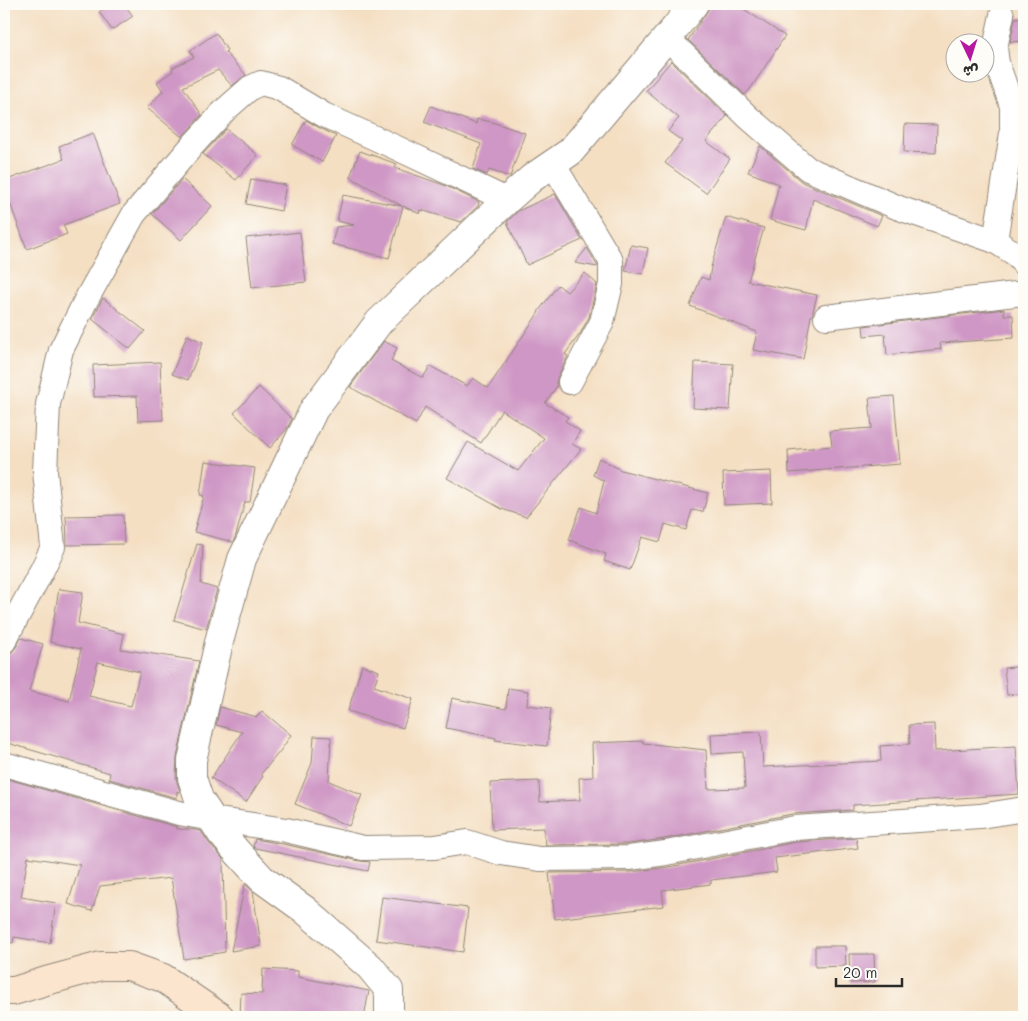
<svg xmlns="http://www.w3.org/2000/svg" width="1028" height="1021" font-family="Mali,'Playpen Sans Arabic',sans-serif">
<style>
.building{fill:#cf97c5;fill-rule:evenodd}
.lines{fill:none;stroke-linecap:round;stroke-linejoin:round}
.minor-casing{stroke:#908577;stroke-width:26}
.tertiary-casing{stroke:#908577;stroke-width:30}
.secondary-casing{stroke:#908577;stroke-width:30}
.minor{stroke:#fff;stroke-width:24}
.tertiary{stroke:#fff;stroke-width:28}
.secondary{stroke:#fce5cf;stroke-width:28}
</style>
<rect width="100%" height="100%" fill="#fdfcf7"/>
<filter id="ink" filterUnits="userSpaceOnUse"><feTurbulence type="fractalNoise" baseFrequency=".02" numOctaves="2"/><feDisplacementMap in="SourceGraphic" scale="10" xChannelSelector="R" yChannelSelector="G"/><feConvolveMatrix kernelMatrix="1 2 1 2 8 2 1 2 1" color-interpolation-filters="sRGB"/></filter>
<filter id="wash" filterUnits="userSpaceOnUse"><feTurbulence type="fractalNoise" baseFrequency=".0096" numOctaves="4" result="noise"/><feDisplacementMap in="SourceGraphic" scale="20" xChannelSelector="R" yChannelSelector="G"/><feGaussianBlur stdDeviation="1.12" result="paint"/><feColorMatrix in="noise" values="0 0 0 0 0 0 0 0 0 0 0 0 0 0 0 0 0 1.4 0 .05"/><feComposite in="paint" operator="in"/></filter>
<g filter="url(#wash)">
<rect width="100%" height="100%" fill="#f4dfc3"/>
<g id="blocks">
<!-- building -->
<g class="building">
<polygon points="111,4 124,4 133,16 112,30 99,12"/>
<polygon points="712,4 736,4 785,36 751,88 745,95 688,40"/>
<polygon points="1024,17 1024,41 1010,42 1015,18"/>
<polygon points="216,33 227,50 225,52 246,75 232,86 218,70 183,87 202,115 182,137 147,108 163,91 157,82 173,71 172,68 194,57 190,51"/>
<polygon points="671,61 727,116 706,141 730,159 706,193 665,163 682,141 668,131 679,118 646,91"/>
<polygon points="431,106 476,124 477,119 492,122 525,133 510,177 489,170 487,175 473,169 481,144 424,122"/>
<polygon points="306,120 318,127 336,136 322,162 292,145"/>
<polygon points="905,124 937,125 936,153 904,152"/>
<polygon points="226,129 258,155 236,180 203,154"/>
<polygon points="93,133 120,204 63,225 67,234 27,249 4,187 4,181 64,159 59,146"/>
<polygon points="760,146 802,182 882,216 877,226 813,199 806,230 770,220 779,184 748,172"/>
<polygon points="360,151 397,164 395,168 444,185 479,202 478,206 461,222 421,210 420,214 403,206 389,258 332,244 336,227 354,225 337,221 343,195 402,206 350,177"/>
<polygon points="182,179 212,206 181,240 152,214"/>
<polygon points="251,179 286,185 281,211 246,204"/>
<polygon points="555,194 582,240 527,265 507,222 518,211"/>
<polygon points="726,217 764,228 748,281 817,295 812,316 811,316 803,359 753,350 757,332 690,306 701,277 709,280 711,267"/>
<polygon points="300,232 306,282 252,288 246,238"/>
<polygon points="631,245 648,248 643,274 625,271"/>
<polygon points="587,248 597,265 597,267 575,263"/>
<polygon points="585,273 597,284 589,317 580,334 565,354 568,356 558,376 556,382 557,386 545,403 568,417 565,421 580,431 572,444 581,449 526,517 502,509 447,478 468,442 518,471 544,438 502,410 481,443 425,407 416,424 350,387 384,341 397,348 391,361 423,378 430,366 467,386 473,378 488,388 539,312 538,312 558,285 567,292"/>
<polygon points="103,298 145,331 130,349 92,319"/>
<polygon points="1004,309 1004,315 1013,315 1014,338 940,343 941,349 887,355 885,334 864,336 863,326"/>
<polygon points="187,335 203,342 188,380 172,374"/>
<polygon points="160,362 163,420 138,421 137,396 94,397 93,365"/>
<polygon points="695,362 733,364 730,410 693,408"/>
<polygon points="259,387 292,419 286,430 270,448 234,413"/>
<polygon points="894,396 900,464 789,473 788,450 832,446 830,431 872,428 869,398"/>
<polygon points="599,458 621,470 708,493 703,512 692,510 686,530 665,524 660,542 642,537 630,570 604,561 606,554 569,540 581,507 596,513 604,481 593,475"/>
<polygon points="205,461 255,468 250,502 245,502 236,535 233,542 194,532 204,496 200,495"/>
<polygon points="771,471 772,503 724,505 723,473"/>
<polygon points="123,515 124,544 67,545 66,516"/>
<polygon points="197,544 203,545 201,584 217,589 206,629 174,620"/>
<path d="M59,589L83,592L78,623L124,634L121,649L199,661L177,757L176,778L180,792L177,791V798L109,779L110,773L4,742V655L12,652L16,647L21,638L43,644L29,691L69,701L81,649L50,642ZM98,662L140,672L131,706L89,696Z"/>
<polygon points="362,665 379,671 374,686 413,699 403,728 348,711"/>
<polygon points="1024,666 1024,693 1007,695 1004,668"/>
<polygon points="508,688 528,691 527,705 551,708 547,746 495,740 496,738 446,728 452,698 506,709"/>
<polygon points="220,707 257,717 262,711 291,735 281,750 261,774 263,776 246,802 211,778 242,732 216,725"/>
<polygon points="934,724 935,751 1016,746 1019,794 853,805 853,810 792,814 664,839 628,844 546,845 545,838 544,838 544,828 492,830 490,783 539,781 540,802 580,800 579,778 593,777 592,743 643,741 643,743 706,750 708,789 745,788 743,752 712,754 711,734 761,732 763,767 881,761 880,746 910,744 909,725"/>
<polygon points="314,736 331,737 329,781 362,795 349,826 295,804 312,763"/>
<polygon points="4,778 177,827 177,829 189,829 201,831 209,843 223,859 225,952 184,959 171,878 100,886 92,911 68,904 80,865 28,857 21,897 56,903 50,943 14,937 13,943 4,942"/>
<polygon points="856,838 858,848 775,858 777,872 711,880 711,884 662,890 664,906 555,919 549,873 631,872 669,867 797,842"/>
<polygon points="255,839 283,844 360,861 370,862 368,871 255,848 253,847"/>
<polygon points="245,884 253,891 261,946 231,951"/>
<polygon points="382,897 468,908 463,952 376,940"/>
<polygon points="815,946 845,946 846,966 815,967"/>
<polygon points="849,954 874,954 875,982 850,983"/>
<polygon points="263,969 298,971 298,977 369,991 364,1017 240,1017 241,993 262,994"/>
</g>
</g>
</g>
<g filter="url(#ink)">
<use href="#blocks" fill-opacity="0" stroke="#908577" stroke-width="1"/>
<g class="lines">
<defs>
<g id="minor">
<polyline points="667,38 748,117 808,169 899,208 995,241 1014,253 1024,264"/>
<polyline points="553,164 611,261 611,284 602,322 570,382"/>
<polyline points="995,241 1012,133 1012,106 997,63 995,48 1002,15"/>
<polyline points="826,317 1024,293"/>
<polyline points="4,641 42,570 53,547 45,472 48,404 61,350 86,300 134,214 191,147 225,110 250,88 261,83 279,88 324,115 397,148 507,200"/>
<polyline points="4,764 179,813 212,819 286,830 363,848 435,847 467,842 501,853 540,859 629,858 666,853 795,828 980,816 1024,809"/>
</g>
<polyline id="tertiary" points="389,1017 389,990 370,967 305,910 262,879 238,853 221,833 199,799 192,778 192,760 205,704 220,638 242,559 314,409 379,322 507,200 532,178 570,152 675,28 694,4"/>
<polyline id="secondary" points="4,991 14,991 46,981 101,966 129,966 163,978 220,1017"/>
</defs>
<!-- minor casing -->
<use href="#minor" class="minor-casing"/>
<!-- tertiary casing -->
<use href="#tertiary" class="tertiary-casing"/>
<!-- secondary casing -->
<use href="#secondary" class="secondary-casing"/>
<!-- minor -->
<use href="#minor" class="minor"/>
<!-- tertiary -->
<use href="#tertiary" class="tertiary"/>
<!-- secondary -->
<use href="#secondary" class="secondary"/>
</g>
</g>
<!-- margin -->
<rect width="1028" height="1021" fill="none" stroke="#fdfcf7" stroke-width="20"/>
<!-- north arrow -->
<g transform="translate(970 58) rotate(176)"><circle r="24" fill="#fdfcf7" stroke="#a9a8a5"/>
<path d="M0-4L9 19L0 12L-9 19Z" fill="#b5179e"/>
<text y="-8" font-size="14" font-weight="bold" text-anchor="middle" fill="#2b2b2b">ش</text>
</g>
<!-- scale -->
<path d="M836 978v8h66v-8" fill="none" stroke="#2b2b2b" stroke-width="2.5"/>
<text x="843" y="978" font-size="15" fill="#2b2b2b" stroke="#fdfcf7" stroke-width="4" paint-order="stroke">20 m</text>
</svg>
